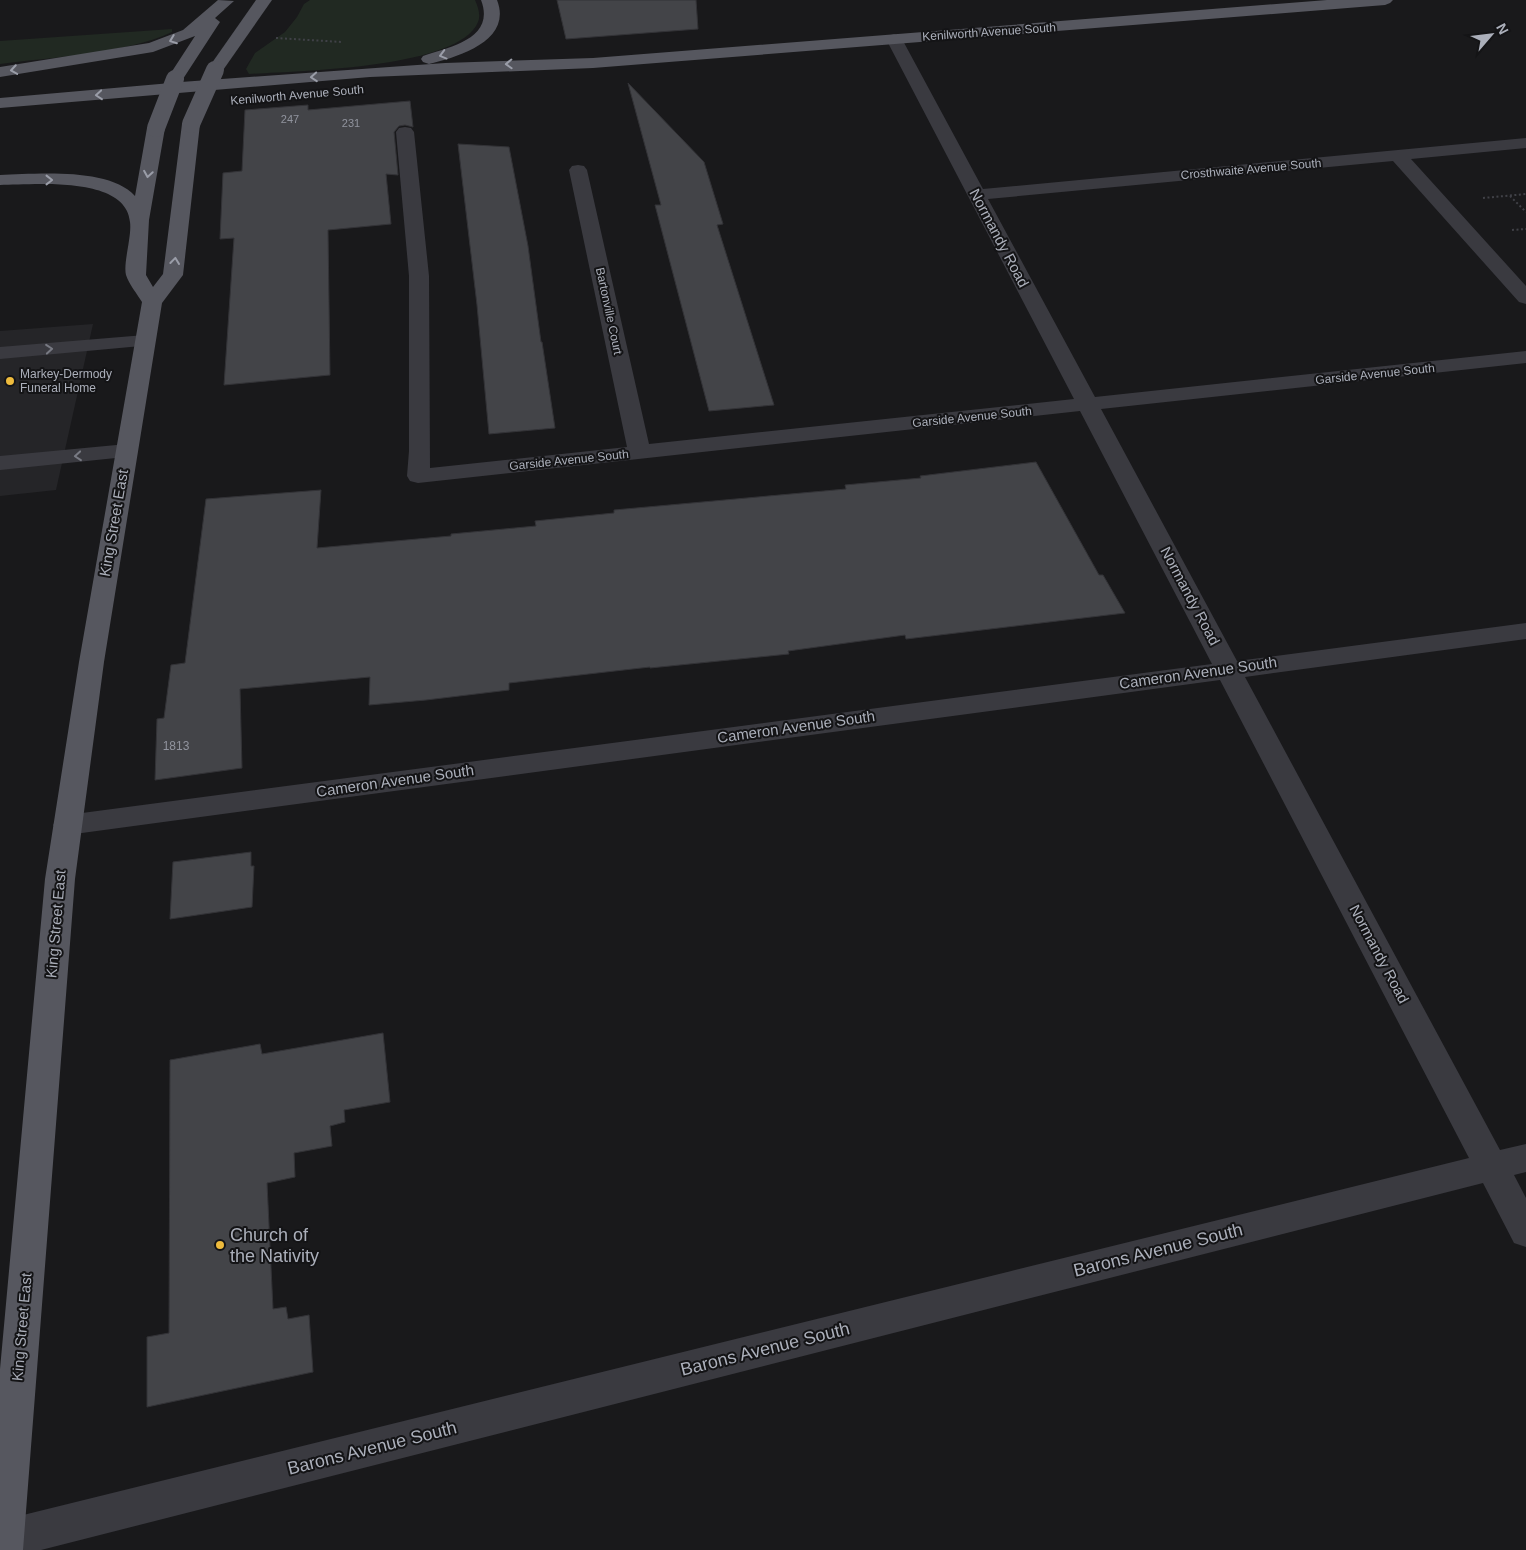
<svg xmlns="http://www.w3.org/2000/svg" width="1526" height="1550" font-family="Helvetica,sans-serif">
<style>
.built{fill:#252528}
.green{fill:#212922}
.building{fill:#434448;stroke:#333337}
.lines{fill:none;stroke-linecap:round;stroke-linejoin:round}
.path{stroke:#404147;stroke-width:2;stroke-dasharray:2 2.5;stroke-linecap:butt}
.minor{fill:#3a3a40;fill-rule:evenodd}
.major{fill:#56575f;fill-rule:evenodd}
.major-bridge{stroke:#56575f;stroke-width:18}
.oneway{stroke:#9a9da8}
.oneway2{stroke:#787a83}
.poi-dot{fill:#eebb3d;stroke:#141416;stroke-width:2}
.labels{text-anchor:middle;stroke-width:4;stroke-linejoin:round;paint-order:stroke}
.far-number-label{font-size:11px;fill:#91949e}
.far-street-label{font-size:12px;fill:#abafba;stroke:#141416}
.far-poi-label{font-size:12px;fill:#abafba;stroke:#141416;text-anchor:start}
.number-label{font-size:12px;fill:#91949e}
.street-label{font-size:15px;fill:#abafba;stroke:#141416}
.near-poi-label{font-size:18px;fill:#abafba;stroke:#141416;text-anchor:start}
.near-street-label{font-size:18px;fill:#abafba;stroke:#141416}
</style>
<rect width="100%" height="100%" fill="#19191b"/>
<!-- built -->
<polygon class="built" points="93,324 56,490 0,496 0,331"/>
<!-- green -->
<g class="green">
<path d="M310,0H475C478,7 481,15 478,22C459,69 295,71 249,74L246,69L255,53L285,32L297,17L304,4Z"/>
<path d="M172,29V32C125,54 52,57 0,64V41Z"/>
</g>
<!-- building -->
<g class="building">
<polygon points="557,0 696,0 698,29 566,39"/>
<polygon points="628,83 704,162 723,224 717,225 774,405 709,411 655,205 661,205"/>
<polygon points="410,101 413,127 405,125 399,126 394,132 398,175 386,174 391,224 328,230 330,375 224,385 234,238 220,239 223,173 242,171 245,110 308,105 308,110"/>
<polygon points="458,144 509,147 528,246 541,342 542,342 555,428 489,434 477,305"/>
<polygon points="1036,462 1099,575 1103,575 1125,613 906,639 905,635 788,651 789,654 650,668 650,667 509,683 509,690 426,700 369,705 370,677 240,689 242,768 155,780 157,719 164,718 171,665 185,663 206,499 321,490 317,548 451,536 451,534 536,526 535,521 614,513 614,510 846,489 845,485 921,478 920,476"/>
<polygon points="251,852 251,866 254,866 252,907 170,919 173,862"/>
<polygon points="383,1033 390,1102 344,1110 345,1122 330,1126 332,1146 294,1153 295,1177 267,1183 273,1309 286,1307 288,1319 309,1315 313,1372 147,1407 147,1337 169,1333 170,1060 260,1044 262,1054"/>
</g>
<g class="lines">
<!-- path -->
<g class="path">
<polyline points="276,38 342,42"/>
<polyline points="1510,196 1526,212"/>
<polyline points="1483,198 1526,194"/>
<polyline points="1512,230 1526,229"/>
</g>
<!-- minor -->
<g class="minor">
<polygon points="894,34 900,36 902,39 983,189 1526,138 1526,148 1411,159 1526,286 1526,304 1519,302 1393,161 988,199 1095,397 1526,351 1526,363 1101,409 1237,661 1526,623 1526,639 1245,677 1500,1150 1526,1144 1526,1172 1514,1175 1526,1198 1526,1247 1514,1243 1483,1183 41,1550 0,1550 0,1522 3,1520 1469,1158 1220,680 67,835 57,832 53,825 57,818 67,815 1212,664 1080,411 418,483 410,481 407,476 409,451 409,276 396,132 399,128 405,127 411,128 414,132 429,276 430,468 627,447 569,170 572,166 578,165 584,166 587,170 649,444 1074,399 886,39 888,36"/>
<polygon points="145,335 152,337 155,341 152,345 0,359 0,347"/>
<polygon points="127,444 135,446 138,451 135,456 0,470 0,456"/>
</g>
<!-- major -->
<g class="major">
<polygon points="218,0 234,1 215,18 220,22 181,82 445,63 593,58 1327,0 1393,0 1390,3 1385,5 593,68 370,77 0,108 0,98 171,83 167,79 195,36 153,52 0,77 0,67 149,43 183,30"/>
<polygon points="256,0 272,0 221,73 209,73 207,70"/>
<path d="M481,0H497C513,41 458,57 429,64L423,62L421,59L423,56C449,47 496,39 481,0Z"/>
<path d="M191,119L197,120L200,124L183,275L162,303L104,662L75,879L23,1550H0V1369L45,879L79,662L142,302C137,294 129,284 126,275C123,263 132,236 130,222C126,175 32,185 0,185V175C36,174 109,167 135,196L147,128L150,124L156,123L162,124L165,128L149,220L146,275L153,287L163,274L182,124L185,120Z"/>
</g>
<!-- major-bridge -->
<g class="major-bridge">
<polyline points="191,124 215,70"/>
<polyline points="156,128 175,79"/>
</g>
</g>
<!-- one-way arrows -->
<defs><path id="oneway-chevron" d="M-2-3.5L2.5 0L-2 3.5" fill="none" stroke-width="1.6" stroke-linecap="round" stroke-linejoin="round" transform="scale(1.25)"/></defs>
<g class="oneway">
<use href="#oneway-chevron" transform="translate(173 40) rotate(159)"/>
<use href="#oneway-chevron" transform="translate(443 55) rotate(165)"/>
<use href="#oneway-chevron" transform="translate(509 64) rotate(178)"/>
<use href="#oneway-chevron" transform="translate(14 70) rotate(171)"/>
<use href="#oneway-chevron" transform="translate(314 77) rotate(176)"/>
<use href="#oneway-chevron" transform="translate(99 95) rotate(175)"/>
<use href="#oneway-chevron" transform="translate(148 174) rotate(99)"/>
<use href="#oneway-chevron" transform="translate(49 180)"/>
<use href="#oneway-chevron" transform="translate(175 261) rotate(-83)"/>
</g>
<g class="oneway2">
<use href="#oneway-chevron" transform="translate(49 349) rotate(-5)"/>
<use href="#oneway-chevron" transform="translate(78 456) rotate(175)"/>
</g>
<!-- markers -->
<g class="poi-dot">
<circle cx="10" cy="381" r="5"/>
<circle cx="220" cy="1245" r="5"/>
</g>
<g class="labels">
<!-- far-number labels -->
<g class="far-number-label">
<text x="290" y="123">247</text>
<text x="351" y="127">231</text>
</g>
<!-- far-street labels -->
<g class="far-street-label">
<text transform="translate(989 32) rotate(-4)" y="4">Kenilworth Avenue South</text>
<text transform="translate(297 95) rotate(-5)" y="4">Kenilworth Avenue South</text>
<text transform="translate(1251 169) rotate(-5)" y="4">Crosthwaite Avenue South</text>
<text transform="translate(609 311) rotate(78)" y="4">Bartonville Court</text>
<text transform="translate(1375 374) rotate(-6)" y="4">Garside Avenue South</text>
<text transform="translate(972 417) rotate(-6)" y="4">Garside Avenue South</text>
<text transform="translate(569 460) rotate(-6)" y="4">Garside Avenue South</text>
</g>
<!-- far-poi labels -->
<g class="far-poi-label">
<text x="20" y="378">Markey-Dermody<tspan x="20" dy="14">Funeral Home</tspan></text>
</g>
<!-- number labels -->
<g class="number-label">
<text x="176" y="750">1813</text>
</g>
<!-- street labels -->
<g class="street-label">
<text transform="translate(999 238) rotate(62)" y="5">Normandy Road</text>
<text transform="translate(114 523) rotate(-80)" y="5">King Street East</text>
<text transform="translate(1190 596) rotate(62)" y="5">Normandy Road</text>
<text transform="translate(1198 673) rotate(-8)" y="5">Cameron Avenue South</text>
<text transform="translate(796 727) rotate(-8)" y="5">Cameron Avenue South</text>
<text transform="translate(395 781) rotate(-8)" y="5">Cameron Avenue South</text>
<text transform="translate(56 924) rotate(-85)" y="5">King Street East</text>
<text transform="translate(1379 954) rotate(62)" y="5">Normandy Road</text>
<text transform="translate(22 1327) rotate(-85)" y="5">King Street East</text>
</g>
<!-- near-poi labels -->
<g class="near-poi-label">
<text x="230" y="1241">Church of<tspan x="230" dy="21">the Nativity</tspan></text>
</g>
<!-- near-street labels -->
<g class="near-street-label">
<text transform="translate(1158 1250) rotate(-14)" y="6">Barons Avenue South</text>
<text transform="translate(765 1349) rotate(-14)" y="6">Barons Avenue South</text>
<text transform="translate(372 1448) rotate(-14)" y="6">Barons Avenue South</text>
</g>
</g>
<!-- north arrow -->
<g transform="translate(1491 35) rotate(62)" stroke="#141416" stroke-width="4" paint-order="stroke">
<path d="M0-4L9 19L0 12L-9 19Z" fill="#abafba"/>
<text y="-8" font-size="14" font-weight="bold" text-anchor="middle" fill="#abafba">N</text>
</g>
</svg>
